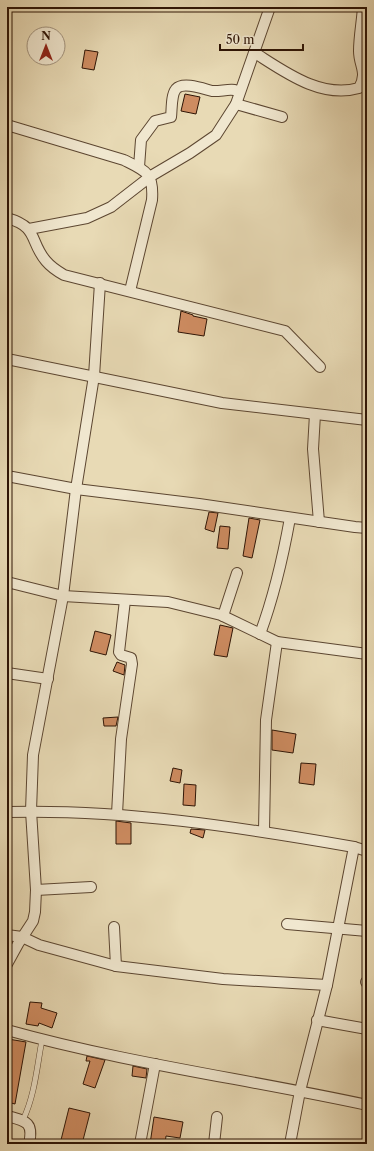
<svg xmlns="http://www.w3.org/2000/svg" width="374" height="1151" font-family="'Libre Caslon Text',serif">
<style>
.building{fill:#ce8c61;stroke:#2e1405}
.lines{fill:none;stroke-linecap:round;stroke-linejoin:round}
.service-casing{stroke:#5c4631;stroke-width:6}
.minor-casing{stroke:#5c4631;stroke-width:12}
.service{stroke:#f0e7cf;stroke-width:5}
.minor{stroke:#f0e7cf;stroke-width:10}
</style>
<rect width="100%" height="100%" fill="#e8dab5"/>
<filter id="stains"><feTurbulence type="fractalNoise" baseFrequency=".005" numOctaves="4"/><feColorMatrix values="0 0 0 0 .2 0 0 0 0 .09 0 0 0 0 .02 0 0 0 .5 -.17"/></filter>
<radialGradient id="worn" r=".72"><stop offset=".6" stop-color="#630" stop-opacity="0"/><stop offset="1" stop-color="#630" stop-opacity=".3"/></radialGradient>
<!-- building -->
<g class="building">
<polygon points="85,50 98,52 94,70 82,68"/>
<polygon points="185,94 200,97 196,114 181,111"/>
<polygon points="181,311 193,315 193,316 207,319 204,336 178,332"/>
<polygon points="209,512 218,513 214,532 205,529"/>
<polygon points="249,518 260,520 252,558 243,556"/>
<polygon points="220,526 230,527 228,549 217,548"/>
<polygon points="220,625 233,628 227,657 214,655"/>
<polygon points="95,631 111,635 106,655 90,651"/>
<polygon points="117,662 125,665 124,675 113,671"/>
<polygon points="118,717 116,726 104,726 103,718"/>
<polygon points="272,730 296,734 293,753 272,750"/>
<polygon points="301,763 316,764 314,785 299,783"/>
<polygon points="173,768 182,770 180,783 170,781"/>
<polygon points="184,784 196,785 195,806 183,805"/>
<polygon points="116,821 131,823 131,844 116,844"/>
<polygon points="191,829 205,830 203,838 190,833"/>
<polygon points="30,1002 42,1003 41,1008 57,1013 52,1028 39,1023 38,1026 26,1024"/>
<polygon points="8,1039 26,1042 15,1104 7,1102"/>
<polygon points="87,1056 105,1060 95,1088 83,1084 90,1061 86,1061"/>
<polygon points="133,1066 147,1069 146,1078 132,1076"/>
<polygon points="69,1108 90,1113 82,1144 60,1144"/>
<polygon points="154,1117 183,1122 180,1138 166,1136 165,1144 150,1144"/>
</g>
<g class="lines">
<defs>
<path id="service" d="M23,1120C35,1095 37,1066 42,1040"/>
<g id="minor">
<path d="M255,53C285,72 321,99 359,88C368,72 359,66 359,51C359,37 362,22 363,7"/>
<polyline points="236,104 282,117"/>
<path d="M7,125L124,160C146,171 154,173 152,200L130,291"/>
<path d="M139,167L141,140L155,121L171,117C172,109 171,95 176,89C183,81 204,89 212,91C221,92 233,87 239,92"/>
<path d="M7,218C39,227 29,241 46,261C51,267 57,271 64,275L285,331L320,367"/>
<polyline points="29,229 87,218 111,207 151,176 190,153 216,135 236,104 270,7"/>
<polyline points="7,359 222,403 367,420"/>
<polyline points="315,414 313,449 319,522"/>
<polyline points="7,476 76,489 199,504 355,527 367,528"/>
<polyline points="7,582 63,596 168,602 221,615 277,642 367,654"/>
<polyline points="223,616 237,573"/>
<path d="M260,634C274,596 283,557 290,518"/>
<polyline points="7,673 48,679"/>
<path d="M7,812C124,809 239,827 354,847L327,985L300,1091L290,1144"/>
<polyline points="117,814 121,739 132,664 131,658 121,655 119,652 125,600"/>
<polyline points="264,831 266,720 277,642"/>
<polyline points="354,847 367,851"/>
<polyline points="36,890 91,887"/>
<polyline points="287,924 367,931"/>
<polyline points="114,927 116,966"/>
<polyline points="7,935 22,937 39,945 116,966 223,979 327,985"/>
<polyline points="7,964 18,944 33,921 35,912 36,890 31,811 33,755 63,596 76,489 94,376 100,283"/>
<polyline points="366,982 367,982"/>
<polyline points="317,1020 367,1029"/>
<path d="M7,1030C125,1063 247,1079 367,1105"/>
<path d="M7,1116C26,1121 34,1122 29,1144"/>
<polyline points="140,1144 155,1064"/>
<polyline points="214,1144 217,1117"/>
</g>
</defs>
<!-- service casing -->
<use href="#service" class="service-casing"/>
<!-- minor casing -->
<use href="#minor" class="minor-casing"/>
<!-- service -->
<use href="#service" class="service"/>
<!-- minor -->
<use href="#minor" class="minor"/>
</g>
<!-- margin -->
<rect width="374" height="1151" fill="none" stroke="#e8dab5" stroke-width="24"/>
<rect x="8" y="8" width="358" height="1135" fill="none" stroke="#2e1405" stroke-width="2"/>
<rect x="12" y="12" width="350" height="1127" fill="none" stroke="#2e1405"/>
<!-- north arrow -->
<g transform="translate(46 46)"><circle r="19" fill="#f0e7cf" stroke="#a2937e"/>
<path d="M0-3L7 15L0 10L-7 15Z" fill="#8f2418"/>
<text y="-6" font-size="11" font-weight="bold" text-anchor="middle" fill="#2e1405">N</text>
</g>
<!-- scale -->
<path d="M220 44v6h83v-6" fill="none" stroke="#2e1405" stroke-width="2"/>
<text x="226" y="44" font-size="12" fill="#2e1405" stroke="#f0e7cf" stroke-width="3" paint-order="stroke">50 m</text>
<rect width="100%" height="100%" filter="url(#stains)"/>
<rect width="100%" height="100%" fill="url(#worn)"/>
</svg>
